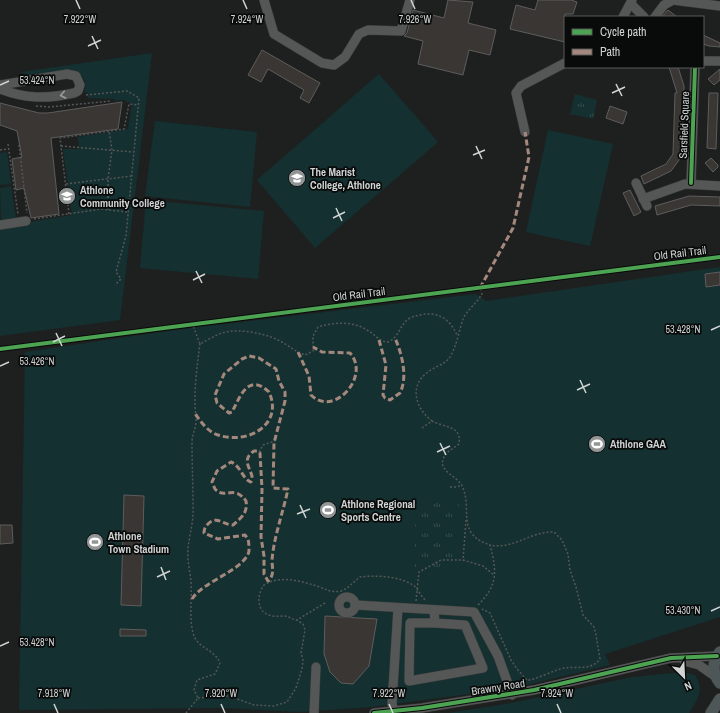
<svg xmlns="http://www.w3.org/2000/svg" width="720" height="713" font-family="'Archivo Narrow',sans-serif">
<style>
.green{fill:#143030}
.park{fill:url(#park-tufts)}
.building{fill:#3a3633;stroke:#5d5d5c}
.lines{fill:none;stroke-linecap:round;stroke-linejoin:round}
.minor-casing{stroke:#383a3a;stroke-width:10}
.major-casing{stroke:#383a3a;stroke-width:12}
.path{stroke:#555757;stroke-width:1.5;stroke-dasharray:2 2;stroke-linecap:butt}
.minor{stroke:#555656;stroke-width:9}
.major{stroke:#4e5757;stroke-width:11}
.quiet{stroke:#a5887d;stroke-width:3;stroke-dasharray:6 3;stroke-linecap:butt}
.cycleway-casing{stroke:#090a0a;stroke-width:6}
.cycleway{stroke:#4ca352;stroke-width:4}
.oneway{stroke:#999b9b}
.ticks{fill:none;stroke:#d1d4d4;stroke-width:1.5}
.labels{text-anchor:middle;stroke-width:3.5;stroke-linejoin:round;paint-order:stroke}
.street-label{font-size:11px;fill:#d1d4d4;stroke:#090a0a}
.poi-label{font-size:11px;font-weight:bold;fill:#d1d4d4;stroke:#090a0a;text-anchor:start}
.ticks-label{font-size:10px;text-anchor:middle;fill:#d1d4d4;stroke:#090a0a;stroke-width:3.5;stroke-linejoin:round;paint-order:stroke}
</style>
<defs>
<pattern id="park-tufts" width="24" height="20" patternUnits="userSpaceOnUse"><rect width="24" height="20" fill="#143030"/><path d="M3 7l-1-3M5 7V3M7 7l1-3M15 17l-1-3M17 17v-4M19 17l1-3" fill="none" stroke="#354d4d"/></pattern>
</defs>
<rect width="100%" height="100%" fill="#1e2020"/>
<!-- green -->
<g class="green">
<path d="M152,53L120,320L0,336V227L72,215L63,149H79L78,137L128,129L132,103L126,102L125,100L115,101L114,99L88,98V93L84,92C88,82 83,74 73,70L27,75L21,72Z"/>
<polygon points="379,74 438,142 315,248 257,180"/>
<polygon points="155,121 257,132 250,207 145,196"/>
<polygon points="548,130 613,144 590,246 526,232"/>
<polygon points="7,152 11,184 0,185 0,153"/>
<polygon points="11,186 16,218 1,220 0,188"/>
<polygon points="146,200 264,211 258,279 140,268"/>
<polygon points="720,267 720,617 605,654 610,665 531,684 491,691 372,707 299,712 224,708 19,710 25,352 174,330 476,294 486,301"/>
<path d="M683,672L695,675C705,690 697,700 689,713H448L511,703L632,677Z"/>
</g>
<!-- park -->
<g class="park">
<polygon points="575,94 597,100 593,119 570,114"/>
<polygon points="416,498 459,501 453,572 414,570"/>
</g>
<!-- building -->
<g class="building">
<polygon points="448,0 473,2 468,23 496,30 490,55 469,50 463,75 418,64 423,41 404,36 407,33 413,10 444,18"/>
<polygon points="538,0 571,0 577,2 573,14 565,14 565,42 510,29 516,5 535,10"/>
<polygon points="668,10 677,17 662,17"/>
<polygon points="703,35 720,43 720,47 709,46 703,44"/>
<polygon points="262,50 320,83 309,103 300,98 304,90 268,69 261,82 248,75"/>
<polygon points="669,67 678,67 684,86 682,156 671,171 644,184 641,176 666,164 673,154 675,93 677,93"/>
<polygon points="720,69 720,80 714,85 708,79"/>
<polygon points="709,93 718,93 716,149 707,148"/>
<polygon points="122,102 118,129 51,138 59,214 31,218 24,188 16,190 12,159 22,157 17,131 0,125 0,103 39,113 48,113"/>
<polygon points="610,106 627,112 623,124 606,118"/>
<polygon points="711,158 718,165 718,167 713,172 705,163"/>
<polygon points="630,190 641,212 634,216 623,193"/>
<polygon points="689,196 720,197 720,206 691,205 657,215 655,206"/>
<polygon points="720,272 720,285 706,287 705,274"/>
<polygon points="124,495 144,496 141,606 121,605"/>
<polygon points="0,525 12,525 13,543 0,544"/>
<polygon points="325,616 377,619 369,666 353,684 341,683 330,672 324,654"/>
<polygon points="120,629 146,630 146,636 120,636"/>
</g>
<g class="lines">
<defs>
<g id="minor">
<polyline points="264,0 274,34 322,63 334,65 345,57 359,34 368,30 401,31 410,0"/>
<polyline points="631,4 644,17"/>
<polyline points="623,17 632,0"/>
<polyline points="655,17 664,5 673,0 720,6"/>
<polyline points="703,61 720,61"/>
<path d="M0,85L67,74L76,76L80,85L78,91L74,93C47,99 25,99 0,89"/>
<polyline points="525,132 516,93 521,86 565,63"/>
<polyline points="636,183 647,206"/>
<polyline points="691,183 695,67"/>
<polyline points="643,199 685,184 720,186"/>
<polyline points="0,225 26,221"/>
<circle cx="347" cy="605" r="8"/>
<polyline points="356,605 474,612 498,656 512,695"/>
<polyline points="434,610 435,623 465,625 483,668 409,681 410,623 435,623"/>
<polyline points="684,661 699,665 716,677"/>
<polyline points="394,711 392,704 398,608"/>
<polyline points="314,713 316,667"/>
<polyline points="374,713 422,708 534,690 671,658 717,656"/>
</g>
<g id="major">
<path d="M720,652C712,662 712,673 720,683"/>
<polyline points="711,713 720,699"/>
</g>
</defs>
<!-- minor casing -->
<use href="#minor" class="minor-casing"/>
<!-- major casing -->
<use href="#major" class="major-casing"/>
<!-- path -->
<g class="path">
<polyline points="86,95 127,91 139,98 126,236 116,272 121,279 115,285"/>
<polyline points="36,106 49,107 111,101"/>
<polyline points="8,144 18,214"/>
<polyline points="19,145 27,213"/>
<polyline points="61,146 133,152"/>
<polyline points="0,150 9,149"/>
<polyline points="66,184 131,176"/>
<polyline points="108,210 108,179 112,150 109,131"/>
<polyline points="69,214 60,138 124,129 129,104 138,105"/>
<polyline points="34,219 101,209 127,212"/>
<path d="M192,323L200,344C208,340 216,334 226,332C240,329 264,333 278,340C287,344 295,352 305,355L313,351V336L318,327C334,322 353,321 367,330C375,334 379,342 388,342C398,338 399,328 406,321C410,317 415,316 420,315C438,311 450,319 457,335"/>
<path d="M432,421C416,409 408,386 428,372C435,366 445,365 450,357C457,345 459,331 463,319C467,310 477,303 482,294L480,288"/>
<path d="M422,428L432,421C444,428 462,425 459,444L445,454L442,463C445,475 459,477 463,488C472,510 456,534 490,545"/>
<polyline points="259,452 263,445 275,441"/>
<polyline points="450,487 457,487 461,485"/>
<polyline points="466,520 463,560 483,566 494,575"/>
<polyline points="416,601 419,572 441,560 463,560"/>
<path d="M325,603L297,620C293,620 290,617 285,616C280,616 274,617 269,615C256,611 257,594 264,585C280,575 300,581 317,586C325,589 331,593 341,591C349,588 353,582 360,577C377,575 398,576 413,585C419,589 420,597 427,601"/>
<path d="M478,605C498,585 497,572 490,545C513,550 531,531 554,532L562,540L568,554L570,570L576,587L583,615L594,627L596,635L600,659C591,671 577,666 565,668C555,669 534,681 527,680L517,669L511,660L490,613L482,609"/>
<polyline points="198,698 229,696 254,705 274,706 287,702 296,688 302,669 303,660 301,653 305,630 303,624 297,620"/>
<path d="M186,713L198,698L194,690L197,680L215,674L220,663C215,649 197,649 193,633C189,616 192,600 191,582C190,571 187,560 188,549C189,535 194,522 193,507C193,485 192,464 192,442C192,434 197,426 196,418C193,393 197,368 200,343"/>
</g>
<!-- minor -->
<use href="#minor" class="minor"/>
<!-- major -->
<use href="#major" class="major"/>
<!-- quiet -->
<g class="quiet">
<polyline points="480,288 513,228 529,157 525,132"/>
<path d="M379,340L386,365L383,395L385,398L390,400L400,393C408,377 402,354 395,338"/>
<path d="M298,352L309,376L311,395C334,418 371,376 350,353L322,352L313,347"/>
<path d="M192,599C203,581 245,570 249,551C249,547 249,543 248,539L245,535L218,539L204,533C204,529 205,527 208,524C217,515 223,525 233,525C241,518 248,513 246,501C234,484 225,500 215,489L212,482L217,471L231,462C241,466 243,480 251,482L252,476C249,466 242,459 254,451H258L260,453L262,489L261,537L264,556V574L268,581C275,575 272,568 272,560C274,536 283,513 288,489L273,488L274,443L285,401V392L279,381L276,369L259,358L249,356L242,359L224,374L215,395L217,403L229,413L232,412C240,397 248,372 269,392C284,425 247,445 218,435C208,432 200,421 194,412"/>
</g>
<defs>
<g id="cycleway">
<polyline points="691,183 695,67"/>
<polyline points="0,349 720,257"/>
<polyline points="374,713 422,708 534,690 671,658 717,656"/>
</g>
</defs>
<!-- cycleway casing -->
<use href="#cycleway" class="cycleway-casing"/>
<!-- cycleway -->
<use href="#cycleway" class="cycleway"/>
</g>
<!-- one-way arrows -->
<defs><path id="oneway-chevron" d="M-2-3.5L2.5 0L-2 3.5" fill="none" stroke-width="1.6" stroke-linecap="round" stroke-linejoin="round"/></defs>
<use class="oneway" href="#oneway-chevron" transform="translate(63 95) rotate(169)"/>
<!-- ticks -->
<path class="ticks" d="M76,0L80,9M243,0L247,9M411,0L415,9M92,36L98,49M88,46L101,40M616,84L622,96M0,85L9,81M612,93L625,87M476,146L482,159M473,155L485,150M336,208L342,221M333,218L345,212M196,271L202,283M193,280L205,274M711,330L720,326M56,333L62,346M53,342L65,336M0,366L9,362M580,380L586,393M577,390L590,384M440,443L446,455M437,452L450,446M300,505L306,518M297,514L310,509M161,567L166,580M157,577L170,571M711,611L720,607M0,646L9,642M54,704L58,713M221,704L225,713M389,704L393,713M557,704L561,713"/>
<!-- icons -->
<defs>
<symbol id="school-disc" viewBox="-11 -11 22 22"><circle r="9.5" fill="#929595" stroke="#090a0a"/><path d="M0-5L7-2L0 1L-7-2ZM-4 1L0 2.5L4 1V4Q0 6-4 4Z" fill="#fff"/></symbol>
<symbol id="stadium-disc" viewBox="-11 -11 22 22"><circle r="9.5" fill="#929595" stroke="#090a0a"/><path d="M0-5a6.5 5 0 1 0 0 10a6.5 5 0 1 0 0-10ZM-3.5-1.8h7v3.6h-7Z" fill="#fff"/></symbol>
</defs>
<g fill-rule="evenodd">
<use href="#school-disc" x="287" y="168" width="20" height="20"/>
<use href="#school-disc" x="57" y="186" width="20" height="20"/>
<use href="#stadium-disc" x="587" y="434" width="20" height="20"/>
<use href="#stadium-disc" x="318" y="500" width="20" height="20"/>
<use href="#stadium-disc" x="85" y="532" width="20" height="20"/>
</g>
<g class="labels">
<!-- street labels -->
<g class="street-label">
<text transform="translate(684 125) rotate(-88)" y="4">Sarsfield Square</text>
<text transform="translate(680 253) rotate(-7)" y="4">Old Rail Trail</text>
<text transform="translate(359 294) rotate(-7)" y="4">Old Rail Trail</text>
<text transform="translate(498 687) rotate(-9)" y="4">Brawny Road</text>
</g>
<!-- poi labels -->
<g class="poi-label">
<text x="310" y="176">The Marist<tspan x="310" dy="13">College, Athlone</tspan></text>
<text x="80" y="194">Athlone<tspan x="80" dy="13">Community College</tspan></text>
<text x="610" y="448">Athlone GAA</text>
<text x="341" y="508">Athlone Regional<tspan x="341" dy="13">Sports Centre</tspan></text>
<text x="108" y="540">Athlone<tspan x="108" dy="13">Town Stadium</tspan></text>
</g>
</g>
<g class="ticks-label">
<text x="80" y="23">7.922°W</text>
<text x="247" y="23">7.924°W</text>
<text x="415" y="23">7.926°W</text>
<text x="37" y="84">53.424°N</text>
<text x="683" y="333">53.428°N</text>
<text x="37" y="365">53.426°N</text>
<text x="683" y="614">53.430°N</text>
<text x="37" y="646">53.428°N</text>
<text x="54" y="697">7.918°W</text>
<text x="221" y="697">7.920°W</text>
<text x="389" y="697">7.922°W</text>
<text x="557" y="697">7.924°W</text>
</g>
<!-- legend -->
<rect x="564" y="16" width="140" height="52" fill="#090a0a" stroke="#595b5b"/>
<rect x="572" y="29" width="20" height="6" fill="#4ca352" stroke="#595b5b"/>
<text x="600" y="36" font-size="12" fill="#d1d4d4">Cycle path</text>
<rect x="572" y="49" width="20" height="6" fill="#a5887d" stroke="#595b5b"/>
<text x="600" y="56" font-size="12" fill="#d1d4d4">Path</text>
<!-- north arrow -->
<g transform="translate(684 677) rotate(156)" stroke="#090a0a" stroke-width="3" paint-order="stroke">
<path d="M0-3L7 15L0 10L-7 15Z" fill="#d1d4d4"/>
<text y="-6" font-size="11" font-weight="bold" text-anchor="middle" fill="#d1d4d4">N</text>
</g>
</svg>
